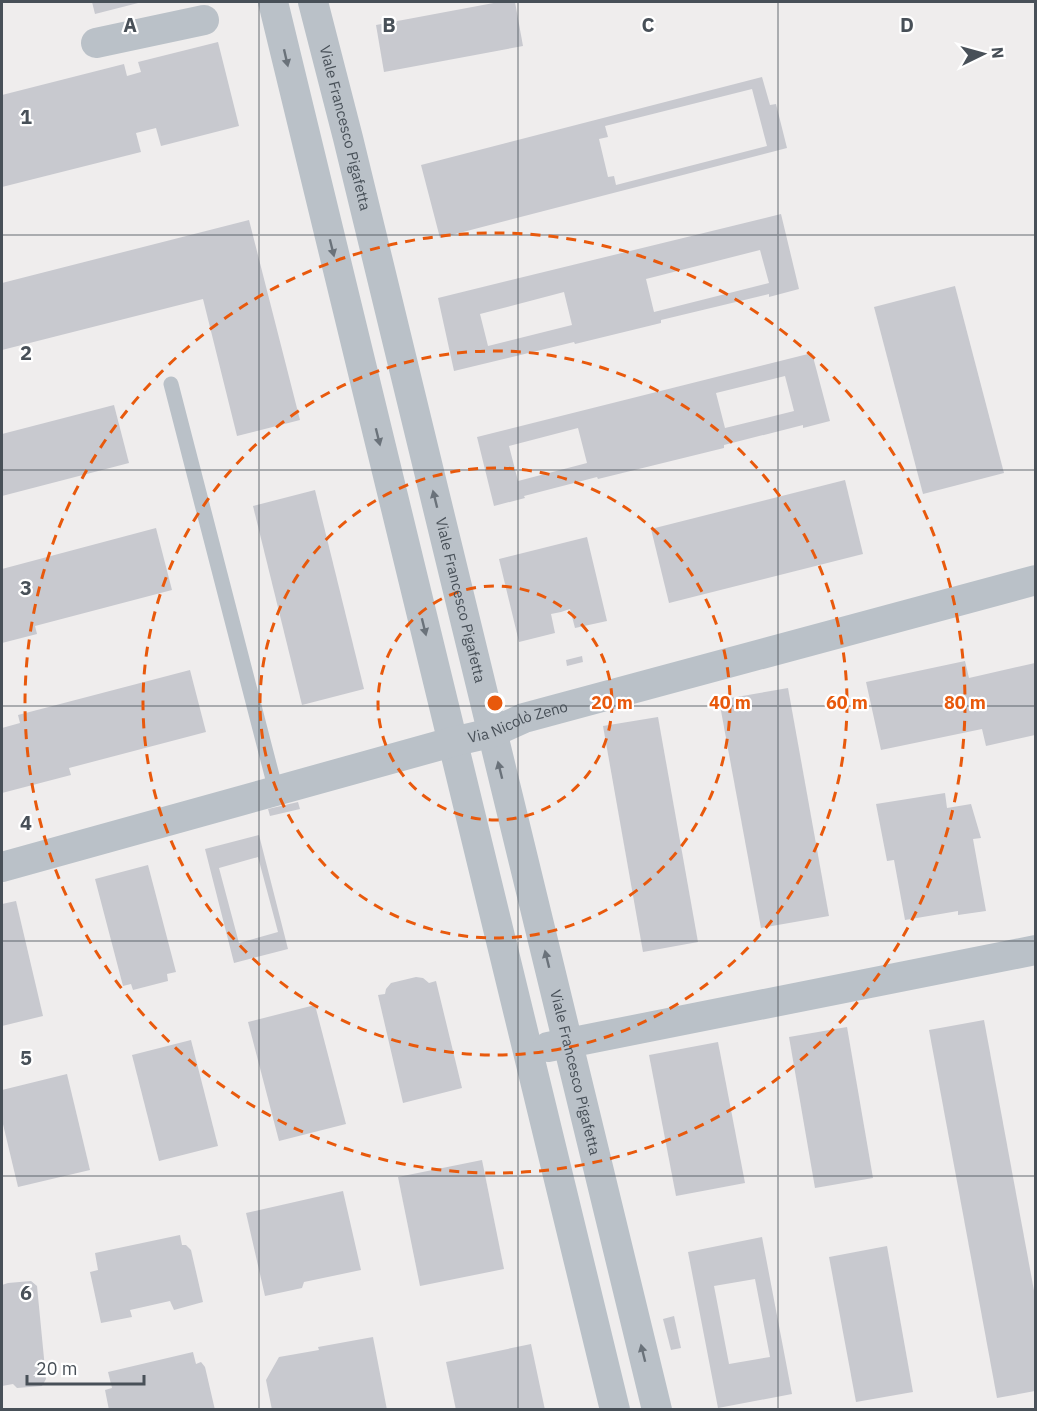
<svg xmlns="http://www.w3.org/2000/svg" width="1037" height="1411" font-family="'IBM Plex Sans',sans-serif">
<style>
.building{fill:#c8c9cf;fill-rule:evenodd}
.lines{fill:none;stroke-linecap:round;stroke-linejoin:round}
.lane{stroke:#bac1c8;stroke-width:15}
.street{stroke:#bac1c8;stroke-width:30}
.oneway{fill:#6a727a}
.grid{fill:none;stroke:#485058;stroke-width:1.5;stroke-opacity:0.55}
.ring{fill:none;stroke:#e8590c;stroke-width:3;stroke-dasharray:10 8}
.labels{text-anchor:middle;stroke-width:4.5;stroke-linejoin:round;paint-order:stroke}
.street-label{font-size:15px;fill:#485058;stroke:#fff}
.grid-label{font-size:20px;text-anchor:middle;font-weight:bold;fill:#485058;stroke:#fff;stroke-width:4.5;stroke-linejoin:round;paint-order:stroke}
.centre{fill:#e8590c;stroke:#fff;stroke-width:3}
.ring-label{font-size:18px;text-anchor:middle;font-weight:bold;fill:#e8590c;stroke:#fff;stroke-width:4.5;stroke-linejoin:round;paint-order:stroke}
</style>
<rect width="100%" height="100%" fill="#efeded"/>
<!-- building -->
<g class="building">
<polygon points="92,2 142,2 95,14"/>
<polygon points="499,2 515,2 523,46 384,72 376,25"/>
<polygon points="218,42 239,126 161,146 156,128 136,133 141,152 2,187 2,95 124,64 127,76 141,72 138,62"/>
<path d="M762,77L770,105L776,104L787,148L440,238L421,165ZM752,89L767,146L616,185L614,176L608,177L599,139L608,137L605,126Z"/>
<path d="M781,214L799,289L769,297V294L661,320V323L575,344L574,342L454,371L438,298ZM760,250L769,283L654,312L646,279ZM564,292L572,325L488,346L480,314Z"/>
<polygon points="249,220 300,420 237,436 203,299 2,350 2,283"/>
<polygon points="955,286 1004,473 923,494 874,307"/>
<path d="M812,353L830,421L803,428V425L724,445V448L598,479L597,477L524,496L525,498L494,506L477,437ZM785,376L794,411L725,428L716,393ZM578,428L587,463L518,481L509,446Z"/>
<polygon points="114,405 129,463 2,496 2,434"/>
<polygon points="845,480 863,554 669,603 651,529"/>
<polygon points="315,490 364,689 302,705 253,506"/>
<polygon points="156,528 172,590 35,626 37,634 2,643 2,569"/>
<polygon points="587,537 607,621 575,628 570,609 561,612 551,614 555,633 519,642 499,559"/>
<polygon points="582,656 583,662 567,666 566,660"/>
<polygon points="965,661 969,678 1035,663 1035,735 986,746 982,729 881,750 866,682"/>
<polygon points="190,670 206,732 69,768 71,775 2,793 2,728 20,723 18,715"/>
<polygon points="788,688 829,916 761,928 719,700"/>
<polygon points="658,717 698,942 643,952 603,726"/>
<polygon points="945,793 947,808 971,804 981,838 973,839 986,911 958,915 958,911 905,920 894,860 887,861 876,804"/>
<polygon points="298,802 300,809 270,816 268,809"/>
<path d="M259,835L288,949L234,963L205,849ZM258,857L278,932L239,943L219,868Z"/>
<polygon points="148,865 176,972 167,974 168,981 133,990 131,984 123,986 95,879"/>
<polygon points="16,901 43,1016 2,1026 2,904"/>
<polygon points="416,977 423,978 429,983 436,981 462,1088 403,1103 378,995 385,994 386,989 391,983"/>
<polygon points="315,1005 346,1124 279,1141 248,1022"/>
<polygon points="984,1020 1035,1296 1035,1391 997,1398 929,1030"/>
<polygon points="847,1027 873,1178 815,1188 789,1037"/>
<polygon points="191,1040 218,1146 159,1161 132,1055"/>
<polygon points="718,1042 745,1183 676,1196 649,1055"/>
<polygon points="67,1074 90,1170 18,1187 2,1120 2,1090"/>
<polygon points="482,1160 504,1269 420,1286 398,1177"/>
<polygon points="343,1191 361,1270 304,1282 302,1288 265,1296 246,1213"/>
<polygon points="180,1235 182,1245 186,1245 191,1250 203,1302 174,1310 170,1301 130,1310 132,1317 101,1323 90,1272 98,1270 95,1253"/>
<path d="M762,1237L792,1394L718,1408L688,1252ZM755,1279L770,1357L729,1364L714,1286Z"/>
<polygon points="887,1246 913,1392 856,1402 829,1257"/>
<polygon points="31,1281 37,1286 46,1379 42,1386 17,1388 13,1384 2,1386 2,1285 8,1283"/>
<polygon points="674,1316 681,1348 671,1350 663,1319"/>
<polygon points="373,1337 387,1410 272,1410 266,1380 279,1357 319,1350 318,1347"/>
<polygon points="531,1344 545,1410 456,1410 446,1362"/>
<polygon points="193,1352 196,1364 201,1362 205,1367 215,1410 109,1410 105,1390 112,1388 108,1372"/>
</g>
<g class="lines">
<!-- lane -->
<polyline class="lane" points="171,384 276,791"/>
<!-- street -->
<g class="street">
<polyline points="273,2 615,1410"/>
<path id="s1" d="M313,2L348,138L657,1410"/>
<polyline points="96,43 204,20"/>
<path id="s2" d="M2,867L452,742L491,733L524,718L1036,580"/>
<polyline points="548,1047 1036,950"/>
</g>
</g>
<!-- one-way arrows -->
<defs><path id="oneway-solid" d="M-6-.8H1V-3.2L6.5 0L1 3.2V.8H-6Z" transform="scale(1.5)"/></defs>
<g class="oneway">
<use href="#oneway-solid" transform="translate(286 58) rotate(77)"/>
<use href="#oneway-solid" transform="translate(332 248) rotate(76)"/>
<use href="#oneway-solid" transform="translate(378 437) rotate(76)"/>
<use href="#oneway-solid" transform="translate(435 499) rotate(-104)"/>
<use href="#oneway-solid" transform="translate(424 627) rotate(76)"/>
<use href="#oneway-solid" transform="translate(500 770) rotate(-104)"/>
<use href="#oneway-solid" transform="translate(547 959) rotate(-104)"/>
<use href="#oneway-solid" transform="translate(643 1353) rotate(-104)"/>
</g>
<!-- grid -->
<path class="grid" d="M259,2V1410M518,2V1410M778,2V1410M2,235H1036M2,470H1036M2,706H1036M2,941H1036M2,1176H1036"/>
<!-- distance rings -->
<g class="ring">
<circle cx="495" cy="703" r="117"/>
<circle cx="495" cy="703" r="235"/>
<circle cx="495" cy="703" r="352"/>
<circle cx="495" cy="703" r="470"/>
</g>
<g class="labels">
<!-- street labels -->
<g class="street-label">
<text dy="5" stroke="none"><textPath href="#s1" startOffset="130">Viale Francesco Pigafetta</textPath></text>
<text dy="5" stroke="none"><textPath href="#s1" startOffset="616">Viale Francesco Pigafetta</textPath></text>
<text dy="5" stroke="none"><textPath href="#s2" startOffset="536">Via Nicolò Zeno</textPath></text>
<text dy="5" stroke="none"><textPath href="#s1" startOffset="1102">Viale Francesco Pigafetta</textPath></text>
</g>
</g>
<g class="grid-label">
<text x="130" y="32">A</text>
<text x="389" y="32">B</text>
<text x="648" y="32">C</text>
<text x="907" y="32">D</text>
<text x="26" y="124">1</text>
<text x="26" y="360">2</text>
<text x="26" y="595">3</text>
<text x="26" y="830">4</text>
<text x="26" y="1065">5</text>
<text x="26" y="1300">6</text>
</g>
<circle cx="495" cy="703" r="9" class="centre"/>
<g class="ring-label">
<text x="612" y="709">20 m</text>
<text x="730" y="709">40 m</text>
<text x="847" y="709">60 m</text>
<text x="965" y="709">80 m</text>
</g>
<!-- border -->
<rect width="1037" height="1411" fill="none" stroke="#485058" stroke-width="6"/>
<!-- north arrow -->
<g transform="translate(983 54) rotate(85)" stroke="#ffffff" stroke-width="4.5" paint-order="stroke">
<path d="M0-4.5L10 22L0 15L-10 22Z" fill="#485058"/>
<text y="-9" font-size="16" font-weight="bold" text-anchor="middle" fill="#485058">N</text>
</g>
<!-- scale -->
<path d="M27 1375v9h117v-9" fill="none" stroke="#485058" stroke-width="3"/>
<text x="36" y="1375" font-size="18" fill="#485058" stroke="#ffffff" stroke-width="4.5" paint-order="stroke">20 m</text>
</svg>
